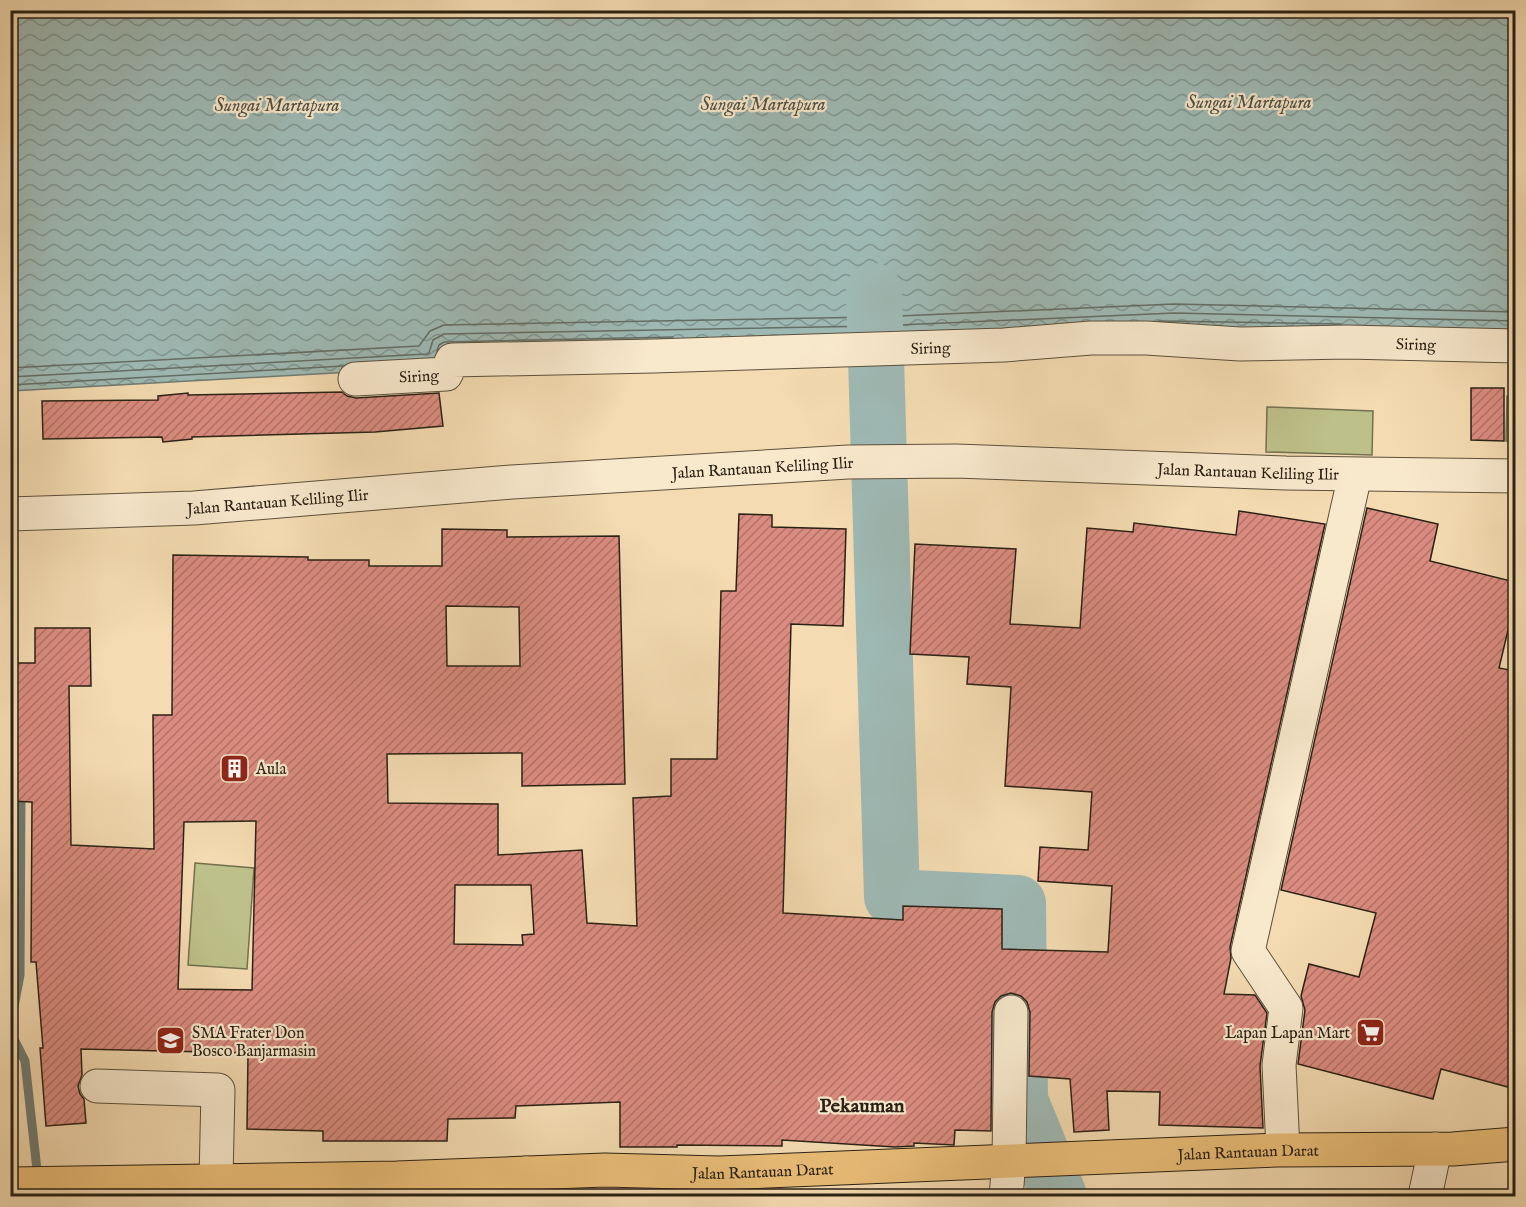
<svg xmlns="http://www.w3.org/2000/svg" width="1526" height="1207" font-family="'IM FELL English',serif">
<style>
.green{fill:#bdc08a;stroke:#747050;stroke-width:1.5}
.water{fill:url(#water-waves);stroke:#707c74;stroke-width:1.5}
.lines{fill:none;stroke-linecap:round;stroke-linejoin:round}
.shore{stroke:#646d64;stroke-width:1.5}
.stream{stroke:#707c74;stroke-width:9}
.river{stroke:#9eb9b4;stroke-width:56}
.building{fill:url(#building-hatch);stroke:#2a2115;stroke-width:1.5;fill-rule:evenodd}
.minor-casing{stroke:#5c503c;stroke-width:35}
.major-casing{stroke:#2a2115;stroke-width:35}
.minor{stroke:#f8e8cc;stroke-width:33}
.major{stroke:#eabe78;stroke-width:33}
.labels{text-anchor:middle;stroke-width:4.5;stroke-linejoin:round;paint-order:stroke}
.street-label{font-size:16px;fill:#2a2115;stroke:#f8e8cc}
.poi-label{font-size:16px;fill:#2a2115;stroke:#f8e8cc;text-anchor:start}
.water-label{font-size:18px;font-style:italic;fill:#4d4f45;stroke:#f8e8cc}
.quarter-label{font-size:20px;font-weight:bold;fill:#2a2115;stroke:#f8e8cc}
</style>
<defs>
<pattern id="water-waves" width="16" height="10" patternUnits="userSpaceOnUse" patternTransform="scale(1.5)"><rect width="16" height="10" fill="#9eb9b4"/><path d="M0 5q4-4 8 0t8 0" fill="none" stroke="#819691"/></pattern>
<pattern id="building-hatch" width="6" height="6" patternUnits="userSpaceOnUse" patternTransform="scale(1.5)"><rect width="6" height="6" fill="#db8c80"/><path d="M-1 1l2-2M0 6l6-6M5 7l2-2" fill="none" stroke="#b27268"/></pattern>
</defs>
<rect width="100%" height="100%" fill="#f4dbb1"/>
<filter id="stains"><feTurbulence type="fractalNoise" baseFrequency=".00333" numOctaves="4"/><feColorMatrix values="0 0 0 0 .2 0 0 0 0 .09 0 0 0 0 .02 0 0 0 .5 -.17"/></filter>
<radialGradient id="worn" r=".72"><stop offset=".6" stop-color="#630" stop-opacity="0"/><stop offset="1" stop-color="#630" stop-opacity=".3"/></radialGradient>
<!-- green -->
<g class="green">
<polygon points="1507,396 1515,396 1515,441 1506,441"/>
<polygon points="1267,407 1373,411 1372,455 1266,452"/>
<polygon points="195,863 254,868 247,969 188,965"/>
</g>
<!-- water -->
<polygon class="water" points="11,11 1515,11 1515,334 442,367 11,391 17,496 11,497"/>
<g class="lines">
<!-- shore -->
<g class="shore">
<polyline points="1158,321 1341,324"/>
<polyline points="437,351 439,345 444,342 673,337"/>
<polyline points="10,368 419,346 430,331 444,325 876,317 1174,304 1516,312"/>
<polyline points="10,377 426,354 429,353 433,340 444,334 876,326 1174,313 1516,321"/>
<polyline points="10,385 343,366"/>
</g>
<!-- stream -->
<g class="stream">
<polyline points="10,607 15,676"/>
<polyline points="10,1028 20,975 21,791"/>
<polyline points="10,1031 25,1061 38,1179"/>
</g>
<!-- river -->
<polyline class="river" points="874,291 892,897 1018,903 1020,1100 1059,1196"/>
</g>
<!-- building -->
<g class="building">
<polygon points="1471,388 1504,388 1504,441 1471,440"/>
<polygon points="342,392 347,396 356,398 439,393 443,426 375,432 192,437 192,439 163,442 162,437 43,439 42,401 158,400 158,396 188,393 188,395"/>
<polygon points="1367,508 1438,524 1430,561 1515,582 1515,601 1499,668 1515,671 1515,1089 1441,1069 1433,1099 1298,1064 1305,1010 1301,996 1309,964 1359,977 1376,913 1281,890"/>
<path d="M1239,511L1325,524L1230,947L1231,958L1224,994L1255,995L1267,1013L1260,1066L1263,1128L1159,1125L1160,1092L1107,1091L1109,1130L1074,1132L1070,1079L1029,1076L1030,1012L1027,1002L1021,996L1011,993L1001,996L995,1002L992,1012L991,1131L955,1130L954,1145L914,1143V1146L895,1147L782,1140V1146L677,1145V1147H620V1102L516,1106L515,1118L448,1119L447,1141H323V1131L247,1129L248,1053L81,1049L82,1075L78,1086L80,1094L84,1099L86,1123L46,1126L40,1048H43L36,962H31L32,802L10,801V663H35V628H90L91,686H69L71,845L154,849L153,715H172L173,555L308,557V560H369V566H442V529L507,530V537L619,536L625,784L522,786V753L387,754L388,803L498,804V855L582,850L587,923L637,926L633,798L671,796V759H717L721,591H736L739,514L772,515V527L846,529L843,626L791,624L783,913L903,920V906L1002,909V949L1108,952L1112,886L1038,881L1040,847L1088,850L1092,792L1005,786L1011,687L967,684L969,657L910,654L915,544L1016,549L1010,624L1080,628L1087,528L1133,532L1134,523L1236,535ZM446,606L519,607L520,666H447ZM256,821L252,990L178,989L184,822ZM455,885H531L534,934L522,935L523,945L454,944Z"/>
</g>
<g class="lines">
<defs>
<g id="minor">
<path id="s1" d="M355,379L446,374L452,360L654,356L1004,345L1091,338H1146L1240,344L1347,342L1516,346"/>
<path id="s2" d="M10,514L194,508L512,482L848,462L956,461L1286,473L1516,476"/>
<polyline points="97,1086 218,1090 216,1180"/>
<polyline points="1283,1149 1279,1065 1286,1008 1248,951 1355,475"/>
<polyline points="526,1196 526,1173"/>
<polyline points="1006,1196 1009,1162 1011,1012"/>
<polyline points="1425,1196 1435,1149"/>
</g>
<g id="major">
<path id="s3" d="M10,1184L397,1178L605,1170L719,1173L1278,1150L1453,1149L1516,1144"/>
</g>
</defs>
<!-- minor casing -->
<use href="#minor" class="minor-casing"/>
<!-- major casing -->
<use href="#major" class="major-casing"/>
<!-- minor -->
<use href="#minor" class="minor"/>
<!-- major -->
<use href="#major" class="major"/>
</g>
<!-- icons -->
<defs>
<symbol id="building-square" viewBox="-11 -11 22 22"><rect x="-9" y="-9" width="18" height="18" rx="4" fill="#8f2418" stroke="#f8e8cc"/><path d="M-4-6H4V6H1V3H-1V6H-4ZM-2.5-4.3h1.7v1.8h-1.7ZM.8-4.3h1.7v1.8H.8ZM-2.5-1h1.7V.8h-1.7ZM.8-1h1.7V.8H.8Z" fill="#fff"/></symbol>
<symbol id="supermarket-square" viewBox="-11 -11 22 22"><rect x="-9" y="-9" width="18" height="18" rx="4" fill="#8f2418" stroke="#f8e8cc"/><path d="M-6-5.5h2.5l.6 2H6L4.5 2H-2.5L-4.4-4H-6ZM-1.5 3.2a1.3 1.3 0 1 0 .1 0ZM3 3.2a1.3 1.3 0 1 0 .1 0Z" fill="#fff"/></symbol>
<symbol id="school-square" viewBox="-11 -11 22 22"><rect x="-9" y="-9" width="18" height="18" rx="4" fill="#8f2418" stroke="#f8e8cc"/><path d="M0-5L7-2L0 1L-7-2ZM-4 1L0 2.5L4 1V4Q0 6-4 4Z" fill="#fff"/></symbol>
</defs>
<g fill-rule="evenodd">
<use href="#building-square" x="218" y="752" width="33" height="33"/>
<use href="#supermarket-square" x="1354" y="1016" width="33" height="33"/>
<use href="#school-square" x="154" y="1024" width="33" height="33"/>
</g>
<g class="labels">
<!-- street labels -->
<g class="street-label">
<text dy="6" stroke="none"><textPath href="#s1" startOffset="1071">Siring</textPath></text>
<text dy="6" stroke="none"><textPath href="#s1" startOffset="585">Siring</textPath></text>
<text dy="6" stroke="none"><textPath href="#s1" startOffset="64">Siring</textPath></text>
<text dy="6" stroke="none"><textPath href="#s2" startOffset="754">Jalan Rantauan Keliling Ilir</textPath></text>
<text dy="6" stroke="none"><textPath href="#s2" startOffset="1240">Jalan Rantauan Keliling Ilir</textPath></text>
<text dy="6" stroke="none"><textPath href="#s2" startOffset="268">Jalan Rantauan Keliling Ilir</textPath></text>
<text dy="6" stroke="none"><textPath href="#s3" startOffset="1239">Jalan Rantauan Darat</textPath></text>
<text dy="6" stroke="none"><textPath href="#s3" startOffset="753">Jalan Rantauan Darat</textPath></text>
</g>
<!-- poi labels -->
<g class="poi-label">
<text x="256" y="774">Aula</text>
<text x="192" y="1038">SMA Frater Don<tspan x="192" dy="18">Bosco Banjarmasin</tspan></text>
<text x="1350" y="1038" text-anchor="end">Lapan Lapan Mart</text>
</g>
<!-- water labels -->
<g class="water-label">
<text x="1249" y="108">Sungai Martapura</text>
<text x="763" y="110">Sungai Martapura</text>
<text x="277" y="111">Sungai Martapura</text>
</g>
<!-- quarter labels -->
<g class="quarter-label">
<text x="862" y="1112">Pekauman</text>
</g>
</g>
<!-- margin -->
<rect width="1526" height="1207" fill="none" stroke="#f4dbb1" stroke-width="36"/>
<rect x="12" y="12" width="1502" height="1183" fill="none" stroke="#2a2115" stroke-width="3"/>
<rect x="18" y="18" width="1490" height="1171" fill="none" stroke="#2a2115" stroke-width="1.5"/>
<rect width="100%" height="100%" filter="url(#stains)"/>
<rect width="100%" height="100%" fill="url(#worn)"/>
</svg>
